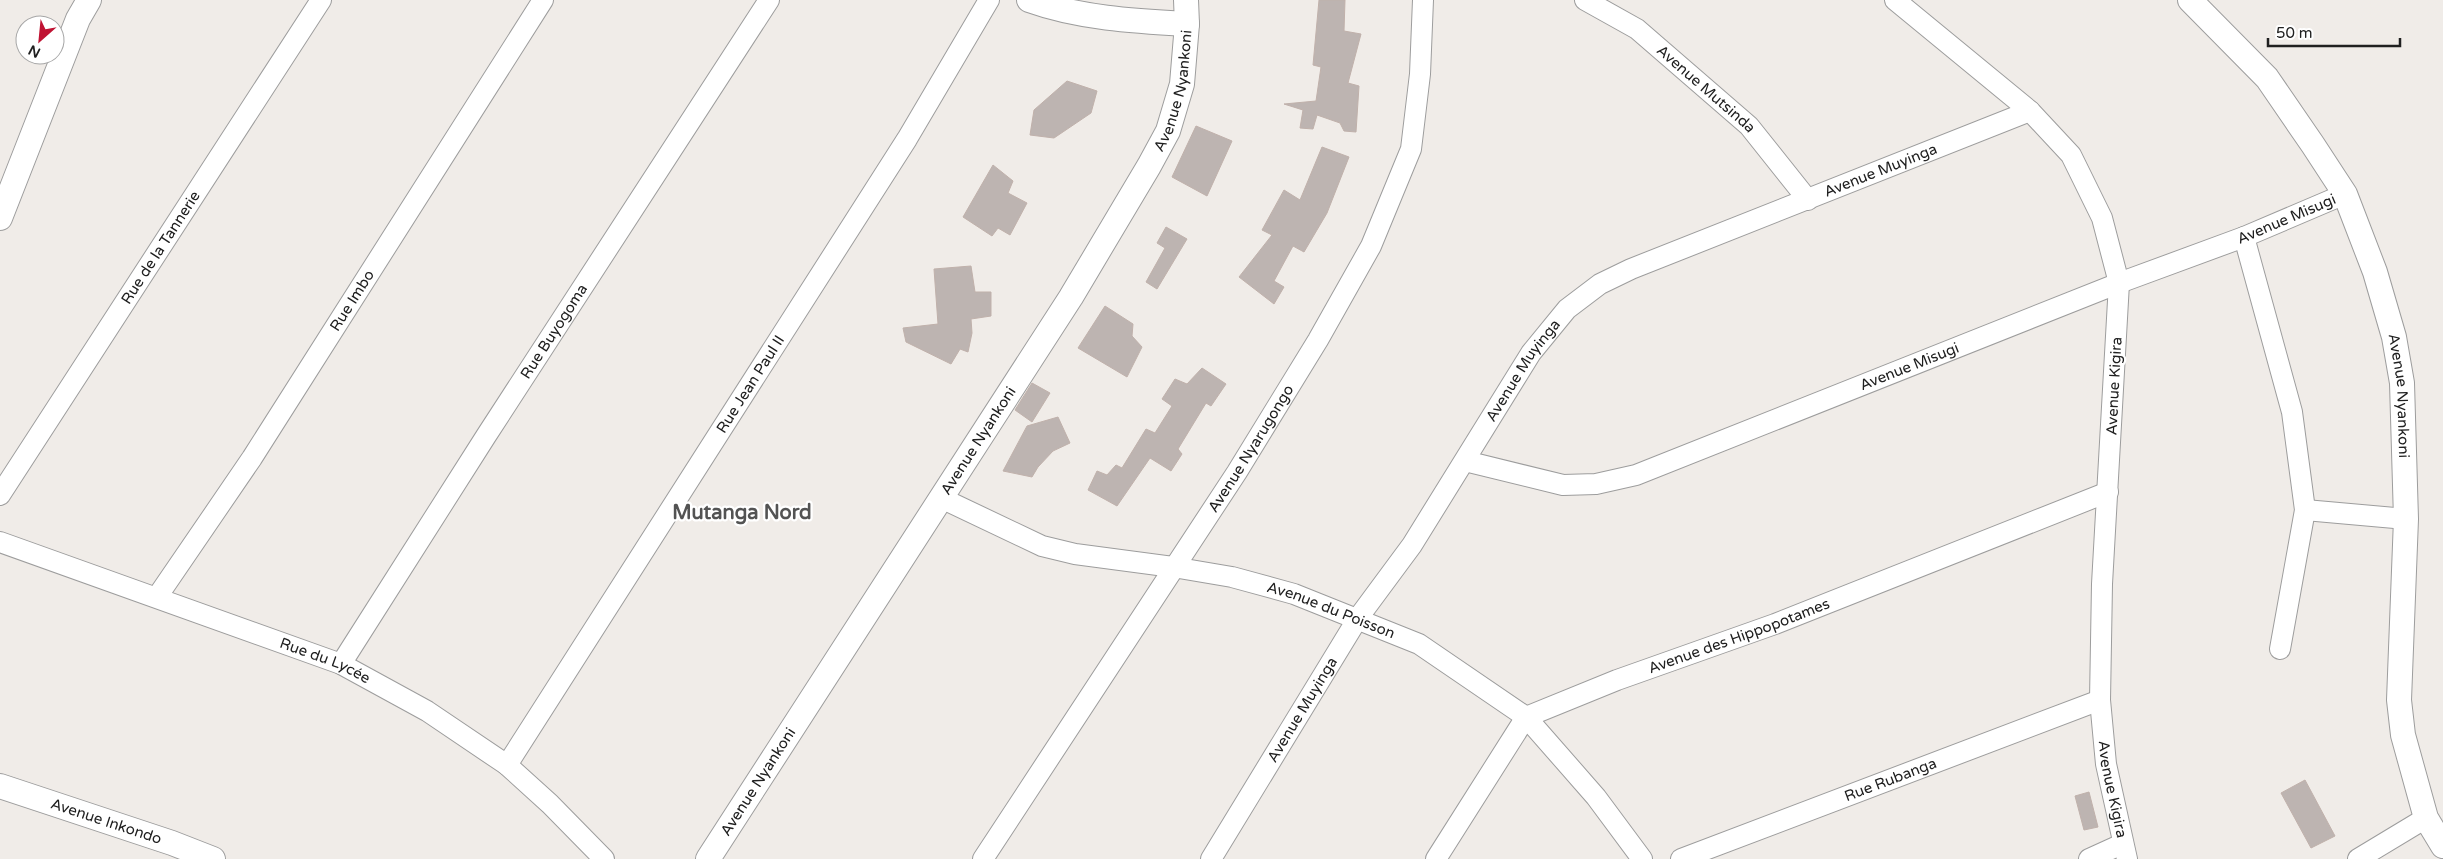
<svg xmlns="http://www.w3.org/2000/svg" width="2443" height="859" font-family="'Varela Round',sans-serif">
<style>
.building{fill:#bdb4b1;stroke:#c0b1ab}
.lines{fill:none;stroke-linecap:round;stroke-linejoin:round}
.minor-casing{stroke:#9d9d9d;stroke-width:22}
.tertiary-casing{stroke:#9d9d9d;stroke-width:26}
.minor{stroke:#fff;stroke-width:20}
.tertiary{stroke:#fff;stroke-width:24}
.labels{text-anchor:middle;stroke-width:4.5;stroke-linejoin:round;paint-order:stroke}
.street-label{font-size:15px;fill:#202020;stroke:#fff}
.district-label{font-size:20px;font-weight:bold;fill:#535353;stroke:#fff}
</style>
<rect width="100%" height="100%" fill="#f0ece8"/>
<!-- building -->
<g class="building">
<polygon points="1319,0 1345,0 1344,31 1361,34 1348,83 1359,86 1356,132 1344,131 1340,123 1317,115 1313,129 1300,128 1303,110 1284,104 1316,101 1321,67 1313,65"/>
<polygon points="1067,81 1097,91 1091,113 1054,138 1030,135 1034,110"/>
<polygon points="1196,126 1232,141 1207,196 1172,177"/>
<polygon points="1322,147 1349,157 1327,213 1304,252 1293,246 1274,281 1284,287 1274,304 1239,277 1272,235 1262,230 1284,190 1300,200"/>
<polygon points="993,165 1013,181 1008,193 1027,203 1010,235 998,228 992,236 963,217"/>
<polygon points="1166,227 1187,239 1157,289 1146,282 1165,248 1157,243"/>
<polygon points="971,266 975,292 991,292 991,316 971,319 972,333 968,352 960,349 951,364 906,342 903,328 938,324 934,269"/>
<polygon points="1105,306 1133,324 1132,336 1142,347 1127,377 1078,348"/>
<polygon points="1202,368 1226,384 1211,406 1206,403 1178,449 1182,454 1171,471 1150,458 1117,506 1088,490 1097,471 1107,475 1116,465 1122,468 1146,429 1155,433 1172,406 1162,399 1175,379 1187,384"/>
<polygon points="1032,383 1050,393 1032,422 1015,410"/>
<polygon points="1058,417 1070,443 1053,451 1038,467 1032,477 1003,471 1027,426"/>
<polygon points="2305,780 2335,836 2311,848 2281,793"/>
<polygon points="2089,792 2098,827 2084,830 2075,796"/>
</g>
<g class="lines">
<defs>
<g id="minor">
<path id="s1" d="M1585,0L1637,29L1749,126L1808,200"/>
<path id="s2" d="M1895,0L2030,111L2071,155L2102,218L2119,283L2102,584L2100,700L2106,764L2127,859"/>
<polyline points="2244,237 2292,412 2305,510 2280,649"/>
<path id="s3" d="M1465,461L1563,485L1596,484L1636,475L2119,283L2244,237L2345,194"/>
<path id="s4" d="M0,495L321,0"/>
<path id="s5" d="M941,498L1042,546L1075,554L1173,567L1232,577L1294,594L1419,644L1526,717L1596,797L1642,859"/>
<polyline points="2305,510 2406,519"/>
<path id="s6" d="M0,542L341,664L427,711L507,765L550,804L604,859"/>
<path id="s7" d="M157,597L252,458L543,0"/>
<path id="s8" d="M341,664L486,436L769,0"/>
<path id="s9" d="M507,765L907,139L989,0"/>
<path id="s10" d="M983,859L1237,472L1318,340L1371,246L1411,149L1420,74L1423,0"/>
<path id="s11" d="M1211,859L1358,618L1412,545L1531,353L1567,309L1600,284L1631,269L2030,111"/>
<path id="s12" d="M1436,859L1526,717L1617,680L1775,624L2108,492"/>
<path id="s13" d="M1681,859L2100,700"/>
<polyline points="2089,859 2122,844"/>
<polyline points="2358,859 2426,818"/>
</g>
<g id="tertiary">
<path d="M1029,0C1079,18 1133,21 1187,24"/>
<path id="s14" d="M2190,0L2267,78L2313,145L2345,194L2375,272L2394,337L2402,383L2406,519L2399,700L2403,735L2426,818L2443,846"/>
<polyline points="0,218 78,19 89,0"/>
<path id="s15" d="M0,786L172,843L213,859"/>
<path id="s16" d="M708,859L1071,297L1149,166L1168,131L1182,84L1187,24L1186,0"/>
</g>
</defs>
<!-- minor casing -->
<use href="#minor" class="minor-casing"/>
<!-- tertiary casing -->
<use href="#tertiary" class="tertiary-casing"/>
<!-- minor -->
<use href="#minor" class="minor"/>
<!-- tertiary -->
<use href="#tertiary" class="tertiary"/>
</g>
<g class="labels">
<!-- street labels -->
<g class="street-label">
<text dy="5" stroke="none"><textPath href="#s16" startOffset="902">Avenue Nyankoni</textPath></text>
<text dy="5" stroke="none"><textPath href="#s1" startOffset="151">Avenue Mutsinda</textPath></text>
<text dy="5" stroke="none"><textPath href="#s11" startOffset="1000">Avenue Muyinga</textPath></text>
<text dy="5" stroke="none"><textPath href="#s3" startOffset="874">Avenue Misugi</textPath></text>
<text dy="5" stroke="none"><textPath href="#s4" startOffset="295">Rue de la Tannerie</textPath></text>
<text dy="5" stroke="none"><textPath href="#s7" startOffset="355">Rue Imbo</textPath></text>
<text dy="5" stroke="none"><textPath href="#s8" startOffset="395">Rue Buyogoma</textPath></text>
<text dy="5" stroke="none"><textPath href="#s3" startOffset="469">Avenue Misugi</textPath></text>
<text dy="5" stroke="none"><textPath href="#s11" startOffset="580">Avenue Muyinga</textPath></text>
<text dy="5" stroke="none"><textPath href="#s9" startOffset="452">Rue Jean Paul II</textPath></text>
<text transform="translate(2114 386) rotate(-87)" y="5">Avenue Kigira</text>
<text dy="5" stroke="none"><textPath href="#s14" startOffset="460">Avenue Nyankoni</textPath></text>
<text dy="5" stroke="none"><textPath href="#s16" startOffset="498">Avenue Nyankoni</textPath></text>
<text dy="5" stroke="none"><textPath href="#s10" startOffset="490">Avenue Nyarugongo</textPath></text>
<text dy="5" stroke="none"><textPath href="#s5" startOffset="409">Avenue du Poisson</textPath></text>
<text dy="5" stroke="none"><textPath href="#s12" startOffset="396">Avenue des Hippopotames</textPath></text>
<text dy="5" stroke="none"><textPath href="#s6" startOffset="346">Rue du Lycée</textPath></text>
<text dy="5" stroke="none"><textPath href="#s11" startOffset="175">Avenue Muyinga</textPath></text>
<text dy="5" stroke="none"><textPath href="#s13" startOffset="224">Rue Rubanga</textPath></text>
<text dy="5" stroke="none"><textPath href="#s16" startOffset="92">Avenue Nyankoni</textPath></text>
<text dy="5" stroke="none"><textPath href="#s2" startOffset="880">Avenue Kigira</textPath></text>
<text dy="5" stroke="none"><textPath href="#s15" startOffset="112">Avenue Inkondo</textPath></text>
</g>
<!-- district labels -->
<g class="district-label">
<text x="742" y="519">Mutanga Nord</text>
</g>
</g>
<!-- north arrow -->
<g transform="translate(40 40) rotate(207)"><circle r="24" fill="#ffffff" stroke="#a6a6a6"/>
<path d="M0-4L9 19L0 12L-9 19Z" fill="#bf1232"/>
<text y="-8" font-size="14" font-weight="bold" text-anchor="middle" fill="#202020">N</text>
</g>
<!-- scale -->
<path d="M2268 38v8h132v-8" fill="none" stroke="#202020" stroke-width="2.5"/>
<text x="2276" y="38" font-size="15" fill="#202020" stroke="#ffffff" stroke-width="4" paint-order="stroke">50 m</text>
</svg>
